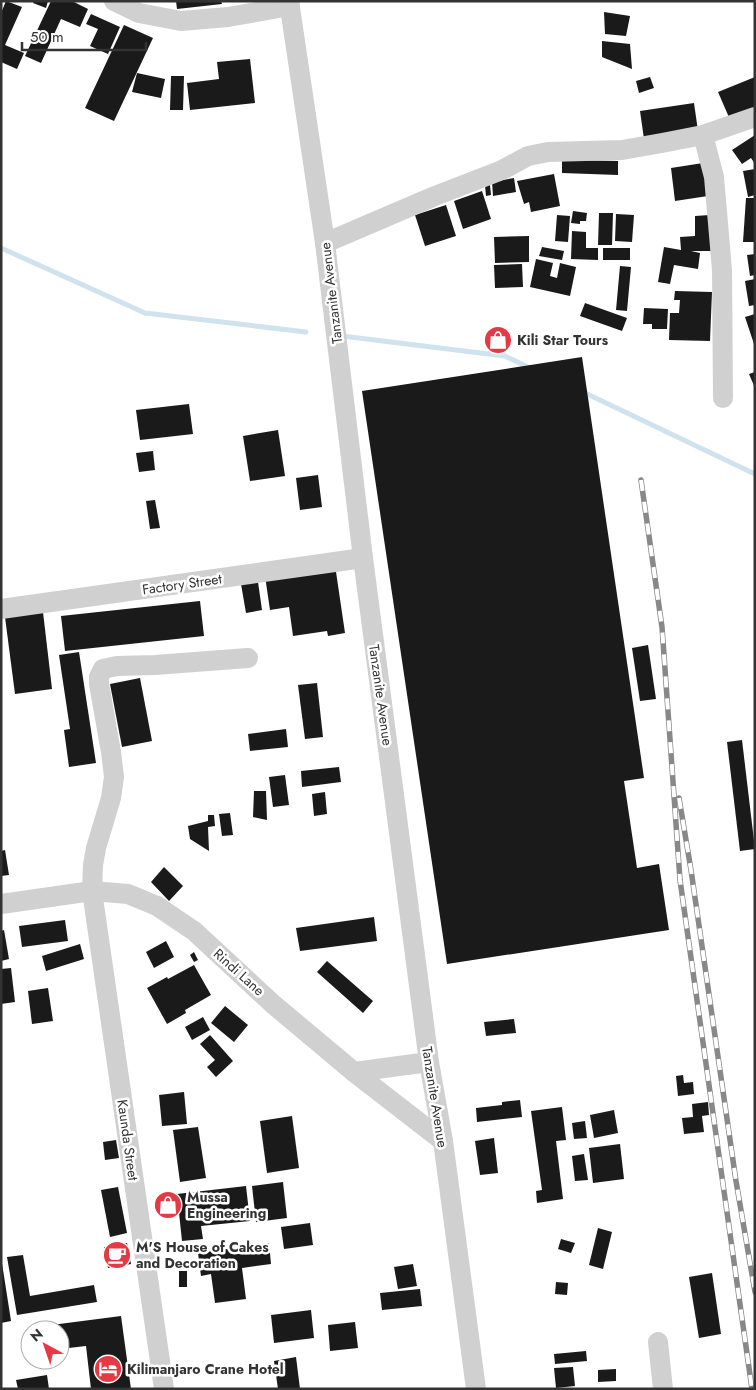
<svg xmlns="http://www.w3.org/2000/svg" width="756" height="1390" font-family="Jost,sans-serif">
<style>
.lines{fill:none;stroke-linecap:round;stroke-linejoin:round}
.stream{stroke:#cfe2ee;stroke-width:5}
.building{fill:#1a1a1a}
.minor{stroke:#d0d0d0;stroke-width:20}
.rail-casing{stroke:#888;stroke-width:5.5}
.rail{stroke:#fff;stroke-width:4;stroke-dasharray:11;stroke-linecap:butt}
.labels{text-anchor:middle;stroke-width:5;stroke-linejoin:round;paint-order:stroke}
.street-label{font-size:14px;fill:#333;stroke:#fff}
.poi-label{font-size:14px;font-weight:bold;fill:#333;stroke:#fff;text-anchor:start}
</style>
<rect width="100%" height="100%" fill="#fff"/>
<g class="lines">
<!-- stream -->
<g class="stream">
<polyline points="1,248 145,313 306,332"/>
<polyline points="342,336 505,356 532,369"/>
<polyline points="583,392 755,474"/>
</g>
</g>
<!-- building -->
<g class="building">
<polygon points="6,1 22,7 5,45 24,53 17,69 1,62 1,13"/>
<polygon points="34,1 48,1 46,8 33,3"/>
<polygon points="51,1 72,1 88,9 80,27 61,19 41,63 25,56"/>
<polygon points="176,1 221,1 222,4 177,9"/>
<polygon points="604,12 630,16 626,36 605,34"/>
<polygon points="91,14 120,27 108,54 90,46 98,29 86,24"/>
<polygon points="124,25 153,38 114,121 85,108"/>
<polygon points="602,41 630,44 632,69 602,57"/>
<polygon points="250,59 255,103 190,110 187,83 219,79 217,62"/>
<polygon points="137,73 165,79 161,98 132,92"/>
<polygon points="171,76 184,76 183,110 170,110"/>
<polygon points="650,77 654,88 639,93 636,81"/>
<polygon points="755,77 755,112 731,122 718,92"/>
<polygon points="694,103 698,131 644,139 640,111"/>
<polygon points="755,135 755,164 751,158 742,164 732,150"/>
<polygon points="562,160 618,161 618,175 562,173"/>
<polygon points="703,163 708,196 675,201 671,168"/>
<polygon points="755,169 755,195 748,197 743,171"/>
<polygon points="554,174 560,206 531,212 529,202 524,204 517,181"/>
<polygon points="514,178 516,192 493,196 492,182"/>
<polygon points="485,185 490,185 491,195 486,196"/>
<polygon points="482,191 491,219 463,229 454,201"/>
<polygon points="746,198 755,198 755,242 743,242"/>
<polygon points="446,205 456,236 425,246 415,215"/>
<polygon points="573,211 587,213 586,221 580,221 580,224 571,223"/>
<polygon points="599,213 613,213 612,245 598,245"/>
<polygon points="616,214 634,215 632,242 615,241"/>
<polygon points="557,215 570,216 568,242 555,241"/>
<polygon points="710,215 711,251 691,251 700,253 698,269 674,265 670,284 658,282 664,247 681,250 680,237 695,236 695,216"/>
<polygon points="572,231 586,232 586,248 598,248 598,260 571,259"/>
<polygon points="529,236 529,262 495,263 494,237"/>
<polygon points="542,247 564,251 562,260 539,256"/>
<rect x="603" y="248" width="27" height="12"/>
<polygon points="755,254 755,275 750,276 747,255"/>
<polygon points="536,259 553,263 550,276 557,278 560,263 576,267 570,296 530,287"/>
<polygon points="522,264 523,287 495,288 494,265"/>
<polygon points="620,266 631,267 627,311 616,310"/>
<polygon points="755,279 755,305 749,306 745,281"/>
<polygon points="675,291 712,292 710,341 669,340 670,313 679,313 680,300 674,300"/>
<polygon points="585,303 627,318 622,331 580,316"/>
<polygon points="644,308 668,309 667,329 652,329 652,324 643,324"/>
<polygon points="755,314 755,344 754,344 745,317"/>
<polygon points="582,357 644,778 624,781 637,868 659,864 669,930 447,964 362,391"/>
<polygon points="755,372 755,388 749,374"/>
<polygon points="189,404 193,434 140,440 136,410"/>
<polygon points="278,430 285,476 250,481 243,436"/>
<polygon points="153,451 155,470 139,472 136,453"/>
<polygon points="318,475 322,507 300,510 296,478"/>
<polygon points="155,500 160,528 150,529 146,501"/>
<polygon points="335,565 345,633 328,636 327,631 293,636 289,607 270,610 265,576"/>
<polygon points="258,582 262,610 246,613 241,584"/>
<polygon points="200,601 204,636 65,651 61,616"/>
<polygon points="43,612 52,689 15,694 5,617"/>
<polygon points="648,645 656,699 640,701 632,648"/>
<polygon points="79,652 96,763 69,767 64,730 70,729 59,655"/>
<polygon points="140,678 152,741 122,747 110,684"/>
<polygon points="317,683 323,737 305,739 298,685"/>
<polygon points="286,729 288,747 250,751 248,734"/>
<polygon points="742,740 755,849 740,851 727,742"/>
<polygon points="339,767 341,782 302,787 301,771"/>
<polygon points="285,775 289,805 273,807 269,777"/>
<polygon points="254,791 266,791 267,820 253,817"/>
<polygon points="325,792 327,814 314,816 312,794"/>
<polygon points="230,813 233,835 222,836 219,814"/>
<polygon points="208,815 214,815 215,826 208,827 209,851 190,839 188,826 208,821"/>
<polygon points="5,850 9,875 1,876 1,851"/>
<polygon points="164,867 183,886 169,901 151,882"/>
<polygon points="374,917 377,941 300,951 296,928"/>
<polygon points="65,920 68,941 22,947 19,926"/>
<polygon points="4,930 9,959 1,961 1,931"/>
<polygon points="166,941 174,957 154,968 146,952"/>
<polygon points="80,944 84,959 46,971 42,956"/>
<polygon points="194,952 198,960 194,962 190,955"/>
<polygon points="327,961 373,1001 363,1013 317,972"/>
<polygon points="194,965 211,995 185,1010 186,1013 167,1024 147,988 167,977 168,979"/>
<polygon points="11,968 15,1002 1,1004 1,969"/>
<polygon points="48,988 53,1021 32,1024 28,991"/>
<polygon points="225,1006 248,1025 234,1042 211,1023"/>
<polygon points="203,1017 210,1030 192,1040 185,1027"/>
<polygon points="514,1019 516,1033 486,1036 484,1022"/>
<polygon points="210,1035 233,1061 216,1077 207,1067 215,1060 200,1044"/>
<polygon points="683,1075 684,1083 693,1082 694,1094 678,1096 676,1076"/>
<polygon points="184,1092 187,1124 162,1126 159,1095"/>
<polygon points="520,1100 522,1117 477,1122 476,1108 502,1105 502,1102"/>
<polygon points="708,1102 709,1115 702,1116 704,1132 684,1134 682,1118 693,1117 692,1104"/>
<polygon points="562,1107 566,1140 556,1141 563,1199 537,1203 536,1191 542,1190 531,1111"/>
<polygon points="614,1110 618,1133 594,1138 590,1115"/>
<polygon points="292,1116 299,1168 267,1173 260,1121"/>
<polygon points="585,1121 587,1138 574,1139 572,1123"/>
<polygon points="198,1127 206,1178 180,1182 173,1130"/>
<polygon points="494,1138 498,1173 480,1175 475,1141"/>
<polygon points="116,1140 119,1158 105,1160 103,1142"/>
<polygon points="620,1144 624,1179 593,1183 589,1148"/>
<polygon points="584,1154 588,1180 575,1181 572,1156"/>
<polygon points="283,1182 287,1218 256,1222 252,1186"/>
<polygon points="246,1186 250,1221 201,1226 203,1239 182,1241 177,1194"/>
<polygon points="118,1187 127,1233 110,1237 101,1190"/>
<polygon points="310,1223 313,1245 284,1249 281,1227"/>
<polygon points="598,1228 612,1232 603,1269 589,1265"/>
<polygon points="561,1239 575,1243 571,1253 558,1249"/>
<polygon points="127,1243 131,1264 108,1268 104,1247"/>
<polygon points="269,1243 271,1264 242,1268 246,1299 215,1303 211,1274 201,1276 198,1253"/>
<polygon points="23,1255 30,1296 94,1285 97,1302 17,1315 7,1257"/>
<polygon points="1,1257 11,1321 1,1323"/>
<polygon points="413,1264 417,1286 398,1289 394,1267"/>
<rect x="179" y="1271" width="8" height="16"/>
<polygon points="712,1273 721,1334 699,1338 689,1277"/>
<polygon points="556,1282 568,1283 567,1295 555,1294"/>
<polygon points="420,1289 422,1306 382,1310 380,1293"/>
<polygon points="311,1310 314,1338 274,1343 271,1315"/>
<polygon points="121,1316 131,1389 91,1389 86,1346 60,1349 60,1330 37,1330 36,1327"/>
<polygon points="355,1322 358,1348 330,1351 328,1325"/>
<polygon points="586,1351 587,1361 555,1364 554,1354"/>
<polygon points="296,1357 300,1389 278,1389 274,1361"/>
<polygon points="573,1367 575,1386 556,1388 554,1368"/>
<polygon points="616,1369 616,1381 598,1382 598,1370"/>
<polygon points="47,1375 49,1389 18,1389 16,1380"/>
</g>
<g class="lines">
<!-- minor -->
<g class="minor">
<polyline points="114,1 139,13 181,21 228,17 290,6"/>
<polyline points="289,1 325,243 363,558 429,1062 443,1141 476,1389"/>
<polyline points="703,135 714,177 722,270 723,398"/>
<polyline points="325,243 435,196 502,170 528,156 548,152 622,150 662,143 703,135 755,117"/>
<polyline points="1,609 363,558"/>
<polyline points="1,904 92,891 128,894 157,906 194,931 274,1005 354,1072 443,1141"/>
<polyline points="354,1072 429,1062"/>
<polyline points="658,1342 663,1389"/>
<polyline points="164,1389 92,891 93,865 96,848 111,798 114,777 111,752 99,684 99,677 103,669 117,666 155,665 248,658"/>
</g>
<defs>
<g id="rail">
<polyline points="641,480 662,627 680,880 752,1389"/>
<polyline points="679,798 691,870 736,1181 755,1292"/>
</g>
</defs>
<!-- rail casing -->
<use href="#rail" class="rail-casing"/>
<!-- rail -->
<use href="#rail" class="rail"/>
</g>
<!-- icons -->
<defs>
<symbol id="shop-disc" viewBox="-11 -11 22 22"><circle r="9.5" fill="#e63946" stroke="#fff"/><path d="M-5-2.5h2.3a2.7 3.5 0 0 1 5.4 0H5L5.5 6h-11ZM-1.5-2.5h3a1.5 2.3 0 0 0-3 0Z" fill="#fff"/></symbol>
<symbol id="cafe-disc" viewBox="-11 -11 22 22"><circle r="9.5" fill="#e63946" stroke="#fff"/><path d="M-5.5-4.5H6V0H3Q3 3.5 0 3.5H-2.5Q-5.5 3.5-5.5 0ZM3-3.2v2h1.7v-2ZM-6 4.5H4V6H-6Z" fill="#fff"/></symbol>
<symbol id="hotel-disc" viewBox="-11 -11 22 22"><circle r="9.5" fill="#e63946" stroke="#fff"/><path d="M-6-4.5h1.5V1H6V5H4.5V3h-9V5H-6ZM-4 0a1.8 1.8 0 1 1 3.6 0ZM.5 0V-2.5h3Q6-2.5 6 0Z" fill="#fff"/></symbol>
</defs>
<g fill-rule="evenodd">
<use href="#shop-disc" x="482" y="324" width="32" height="32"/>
<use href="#shop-disc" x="152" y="1189" width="32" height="32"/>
<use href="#cafe-disc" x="101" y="1239" width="32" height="32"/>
<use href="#hotel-disc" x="92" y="1353" width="32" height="32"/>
</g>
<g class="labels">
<!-- street labels -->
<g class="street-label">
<text transform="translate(331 293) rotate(-97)" y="5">Tanzanite Avenue</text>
<text transform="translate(182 584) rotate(-8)" y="5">Factory Street</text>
<text transform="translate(381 695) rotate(82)" y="5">Tanzanite Avenue</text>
<text transform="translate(239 972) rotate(42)" y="5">Rindi Lane</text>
<text transform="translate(435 1097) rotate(81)" y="5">Tanzanite Avenue</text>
<text transform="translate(128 1140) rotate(82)" y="5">Kaunda Street</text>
</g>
<!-- poi labels -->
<g class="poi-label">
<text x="517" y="345">Kili Star Tours</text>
<text x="187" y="1202">Mussa<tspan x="187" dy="16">Engineering</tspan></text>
<text x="136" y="1252">M'S House of Cakes<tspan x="136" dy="16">and Decoration</tspan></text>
<text x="127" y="1374">Kilimanjaro Crane Hotel</text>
</g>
</g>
<!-- border -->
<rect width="756" height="1390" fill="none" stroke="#333333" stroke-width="5"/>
<!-- north arrow -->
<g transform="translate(45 1345) rotate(320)"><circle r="24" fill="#ffffff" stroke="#adadad"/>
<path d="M0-4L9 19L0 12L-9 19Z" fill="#e63946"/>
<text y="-8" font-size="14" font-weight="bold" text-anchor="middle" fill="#333333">N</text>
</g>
<!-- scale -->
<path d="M22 42v8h124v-8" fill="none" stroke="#333333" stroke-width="2.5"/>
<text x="30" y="42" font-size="15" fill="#333333" stroke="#ffffff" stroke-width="4" paint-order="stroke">50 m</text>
</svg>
